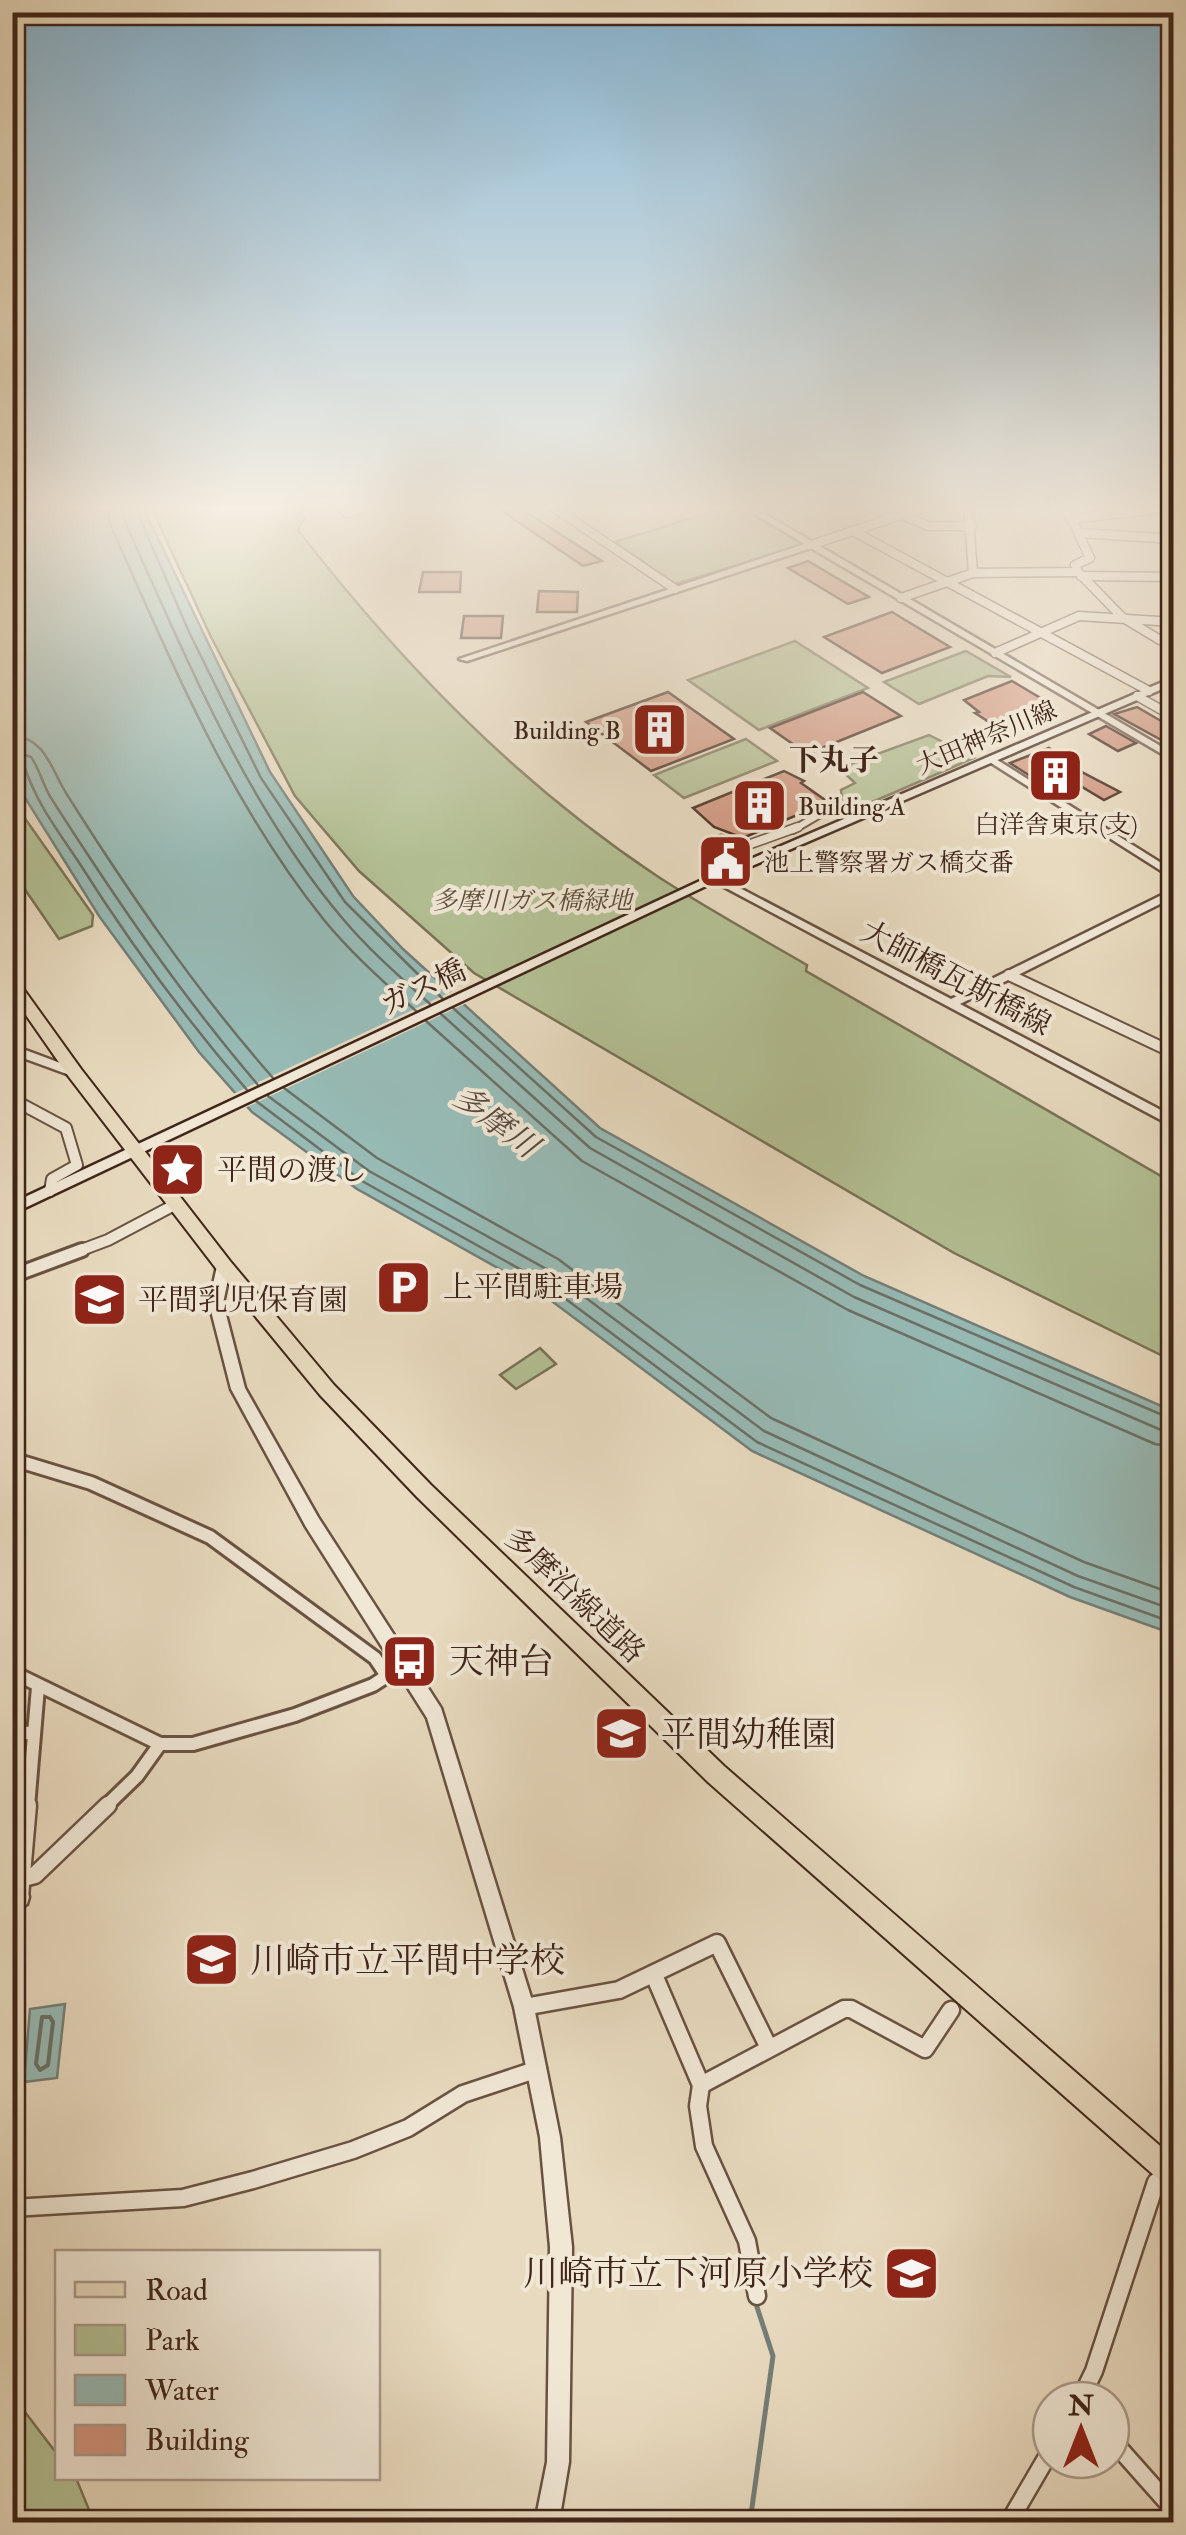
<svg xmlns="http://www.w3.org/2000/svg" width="1186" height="2535" font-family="'IM FELL Double Pica','Noto Serif JP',serif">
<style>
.green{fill:#b3c094;stroke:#7a7256;stroke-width:2.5}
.water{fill:#97bab5;stroke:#747e77;stroke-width:2.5}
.pier{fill:#e8dabf}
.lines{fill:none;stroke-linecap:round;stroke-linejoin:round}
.shore-far1{stroke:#6c7067;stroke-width:2.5}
.shore{stroke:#6c7067;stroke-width:4}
.stream{stroke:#747e77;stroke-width:5}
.building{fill:#d2967f;stroke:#402519;stroke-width:2.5}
.pedestrian-far1-casing{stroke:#6a5242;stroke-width:10}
.pedestrian-casing{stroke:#6a5242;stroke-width:11}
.minor-far3-casing{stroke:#6a5242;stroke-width:11}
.minor-far2-casing{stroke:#6a5242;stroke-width:14}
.minor-far1-casing{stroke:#6a5242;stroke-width:18}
.minor-casing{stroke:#6a5242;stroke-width:21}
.tertiary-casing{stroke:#6a5242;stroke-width:5}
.secondary-casing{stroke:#402519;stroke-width:5}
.primary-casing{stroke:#402519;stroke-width:4}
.pedestrian-far1{stroke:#f0e7d5;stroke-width:6}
.pedestrian{stroke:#f0e7d5;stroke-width:8}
.minor-far3{stroke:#f0e7d5;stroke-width:8}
.minor-far2{stroke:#f0e7d5;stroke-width:10}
.minor-far1{stroke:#f0e7d5;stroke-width:12}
.minor{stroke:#f0e7d5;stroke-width:16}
.tertiary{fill:#f0e7d5;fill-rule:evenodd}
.secondary{fill:#f0e7d5;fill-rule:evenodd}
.primary{fill:#e8dabf;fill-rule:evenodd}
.labels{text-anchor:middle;stroke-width:8;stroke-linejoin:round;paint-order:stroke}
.far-poi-label{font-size:25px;fill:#402519;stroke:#f0e7d5;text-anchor:start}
.far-street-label{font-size:25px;fill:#402519;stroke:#f0e7d5}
.far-park-label{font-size:25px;font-style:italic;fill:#5d4c38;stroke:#f0e7d5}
.far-quarter-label{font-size:30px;font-weight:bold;fill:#402519;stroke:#f0e7d5}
.street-label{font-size:30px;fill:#402519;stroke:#f0e7d5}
.poi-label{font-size:30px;fill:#402519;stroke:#f0e7d5;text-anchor:start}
.water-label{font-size:32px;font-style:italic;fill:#564a40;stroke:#f0e7d5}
.near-poi-label{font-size:35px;fill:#402519;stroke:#f0e7d5;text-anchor:start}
</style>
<rect width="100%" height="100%" fill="#e8dabf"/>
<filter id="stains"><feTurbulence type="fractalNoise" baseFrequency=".002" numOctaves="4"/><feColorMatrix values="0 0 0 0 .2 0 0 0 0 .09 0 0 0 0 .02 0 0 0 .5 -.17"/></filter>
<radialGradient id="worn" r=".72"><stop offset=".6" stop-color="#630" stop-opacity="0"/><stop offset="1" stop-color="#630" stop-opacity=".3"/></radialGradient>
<!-- green -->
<g class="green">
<path d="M151,507H299L304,519L298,530C401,663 516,782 657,876C706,908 757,936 807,965L806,971L1173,1183V1361L954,1253L474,973L359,871L295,796L211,637Z"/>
<polygon points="728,507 741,507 804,545 675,584 615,542"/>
<polygon points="795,641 868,688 759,730 688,680"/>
<polygon points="966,651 1011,677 988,676 919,704 884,682"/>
<polygon points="929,735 974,758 856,809 842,800 841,790 855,783 839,768"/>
<polygon points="746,739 777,761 684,798 654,775"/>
<polygon points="12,800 93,915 92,926 59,939 13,872"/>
<polygon points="540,1348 556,1364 516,1389 500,1375"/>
<polygon points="12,2395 57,2454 58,2478 76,2478 94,2522 13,2522"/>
</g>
<!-- water -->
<g class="water">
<polygon points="12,507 143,507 270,772 353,896 403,949 600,1128 864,1276 1173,1411 1173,1634 1070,1597 752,1451 537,1290 357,1189 252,1112 199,1052 99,916 22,793 12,754"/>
<polygon points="65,2004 57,2078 24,2082 30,2009"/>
</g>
<!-- pier -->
<polygon class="pier" points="455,990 469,1002 243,1109 231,1095"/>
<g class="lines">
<!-- shore-far1 -->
<g class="shore-far1">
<path d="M107,507L110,524C171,661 229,802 324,920C351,953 384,982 416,1011"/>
<path d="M122,507L124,520C186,657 245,803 343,919C369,950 400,977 430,1004"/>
<polyline points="135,507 189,632 261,778 345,902 443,999"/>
<path d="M12,735C46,739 50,767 66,793C129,893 195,989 273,1078"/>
<path d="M12,750L31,757C40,770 43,785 51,798C115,898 181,995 258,1085"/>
<path d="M12,762L25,768C36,802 58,831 78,861C129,942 185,1018 247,1090"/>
<polyline points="453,1008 596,1137 860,1285 1174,1420"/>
<polyline points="441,1014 590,1148 854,1297 1161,1430 1174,1432"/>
<polyline points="426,1021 582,1161 848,1310 1155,1444 1174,1447"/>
<polyline points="284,1088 377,1158 558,1259 771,1418 1084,1562 1174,1594"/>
<polyline points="268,1096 369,1171 550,1271 764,1431 1078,1576 1174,1610"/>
<polyline points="256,1101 362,1181 543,1282 757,1442 1074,1587 1174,1623"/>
</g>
<!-- shore -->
<polygon class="shore" points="42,2017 50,2017 53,2022 48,2065 40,2070 36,2064"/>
<!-- stream -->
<polyline class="stream" points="750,2522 773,2356 757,2307"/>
</g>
<!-- building -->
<g class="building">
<polygon points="496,507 518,507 602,561 583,566"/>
<polygon points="808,561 869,597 848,604 788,568"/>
<polygon points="423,572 461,572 460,592 419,592"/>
<polygon points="539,591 578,592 577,612 537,612"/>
<polygon points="892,612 950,647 882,673 824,637"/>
<polygon points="464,616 503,616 501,638 461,638"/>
<polygon points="1012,681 1054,706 1000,729 975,713 979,712 964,700"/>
<polygon points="668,692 734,739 651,771 586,722"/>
<polygon points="863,692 901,716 807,754 770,728"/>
<polygon points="1137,707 1168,725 1174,724 1174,747 1114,714"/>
<polygon points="1106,726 1136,743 1118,751 1089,734"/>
<polygon points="1049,748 1059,754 1053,757 1120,792 1104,800 1077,784 1055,792 1010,763"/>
<polygon points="784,771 804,781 801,783 828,802 743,838 714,827 693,808"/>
</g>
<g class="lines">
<defs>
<g id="pedestrian-far1">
<polyline points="342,507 346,514 372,507"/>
<polyline points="793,830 839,803"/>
</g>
<polyline id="pedestrian" points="721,839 745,846 798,827"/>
<g id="minor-far3">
<polyline points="553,507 675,589"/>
<polyline points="968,507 973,573"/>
<polyline points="1066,507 1090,558 1075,565 1078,572"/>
<polyline points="903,515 928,526 972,526"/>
<polyline points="1071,519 1173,507"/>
<polyline points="853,531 1149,691"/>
<polyline points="1080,533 1174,539"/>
<polyline points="811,545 925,507"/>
<polyline points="1078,572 1122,617 1160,640"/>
<polyline points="1081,576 1174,577"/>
<polyline points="901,598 973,573 1078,572"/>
<polyline points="995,653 1079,616 1174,622"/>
<polyline points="1137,696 1174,717"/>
</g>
<g id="minor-far2">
<polyline points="1009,975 1174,1053"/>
<polyline points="12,1099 66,1128 77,1165 52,1179 50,1191"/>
<polyline points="76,1252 108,1240 178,1203"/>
</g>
<g id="minor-far1">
<polyline points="12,1276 82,1250"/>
<polyline points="12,1459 91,1483 210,1537 375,1658 387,1676"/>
<polyline points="12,1672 160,1744 193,1744 295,1715 373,1685 393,1672"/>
<polyline points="12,1735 34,1732"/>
<polyline points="12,1806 28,1803"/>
<polyline points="28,1807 38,1687"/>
<polyline points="105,1807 137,1776 160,1744"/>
</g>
<g id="minor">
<polyline points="12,1806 20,1805"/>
<polyline points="12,1881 35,1875 108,1805"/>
<polyline points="20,1897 28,1805"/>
<polyline points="654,1975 701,2085 698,2106 704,2146 747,2241 757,2296"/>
<polyline points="524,2007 619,1990 717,1943 769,2048"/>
<polyline points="701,2085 844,2009 851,2009 925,2049 951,2010"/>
<polyline points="12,2208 183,2198 253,2180 353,2150 408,2128 463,2094 538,2069"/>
<polyline points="1080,2400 1094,2371 1156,2182 1174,2198"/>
<polyline points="1111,2439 1174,2510"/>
<polyline points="1009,2522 1051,2450"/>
</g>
<g id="tertiary">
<polygon points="743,507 753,507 1174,754 1174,761 811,548 467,661 459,659 805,544"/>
<polygon points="866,507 876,507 895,518 888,520"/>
<polygon points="991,756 1174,871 1174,879 988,761 986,759"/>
<polygon points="715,875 951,999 1174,889 1174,897 960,1004 1174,1117 1174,1127 711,880 711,876"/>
<polygon points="12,1045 79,1070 81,1073 75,1077 12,1054"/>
<polygon points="224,1261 229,1262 231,1266 223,1303 245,1388 318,1517 441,1708 534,2007 560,2137 572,2247 569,2462 559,2522 535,2522 547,2462 550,2247 540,2137 514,2007 427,1718 306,1527 231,1389 209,1303 217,1266 219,1262"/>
<polygon points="20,1888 27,1890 29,1897 27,1904 12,1913 12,1891"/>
</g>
<polygon id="secondary" points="1174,677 1174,684 710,884 12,1214 12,1203 702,880"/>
<polygon id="primary" points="12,978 17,980 81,1069 230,1261 334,1385 431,1485 724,1766 1174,2158 1174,2189 1165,2185 708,1782 417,1497 320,1395 218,1271 69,1077 12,995"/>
</defs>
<!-- pedestrian-far1 casing -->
<use href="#pedestrian-far1" class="pedestrian-far1-casing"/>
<!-- pedestrian casing -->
<use href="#pedestrian" class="pedestrian-casing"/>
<!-- minor-far3 casing -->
<use href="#minor-far3" class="minor-far3-casing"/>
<!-- minor-far2 casing -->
<use href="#minor-far2" class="minor-far2-casing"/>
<!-- minor-far1 casing -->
<use href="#minor-far1" class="minor-far1-casing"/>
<!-- minor casing -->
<use href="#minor" class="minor-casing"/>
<!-- tertiary casing -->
<use href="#tertiary" class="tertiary-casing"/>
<!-- secondary casing -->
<use href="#secondary" class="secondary-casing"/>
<!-- primary casing -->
<use href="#primary" class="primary-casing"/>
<!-- pedestrian-far1 -->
<use href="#pedestrian-far1" class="pedestrian-far1"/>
<!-- pedestrian -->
<use href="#pedestrian" class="pedestrian"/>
<!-- minor-far3 -->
<use href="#minor-far3" class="minor-far3"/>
<!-- minor-far2 -->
<use href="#minor-far2" class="minor-far2"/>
<!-- minor-far1 -->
<use href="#minor-far1" class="minor-far1"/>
<!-- minor -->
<use href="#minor" class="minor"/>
<!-- tertiary -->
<use href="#tertiary" class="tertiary"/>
<!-- secondary -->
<use href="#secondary" class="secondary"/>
<!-- primary -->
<use href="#primary" class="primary"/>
</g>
<!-- sky -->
<linearGradient id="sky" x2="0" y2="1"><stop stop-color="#87b6d4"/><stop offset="0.59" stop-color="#f5eee2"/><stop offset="1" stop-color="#f5eee2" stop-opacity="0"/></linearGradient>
<rect width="1186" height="862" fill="url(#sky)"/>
<!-- icons -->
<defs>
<symbol id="building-square" viewBox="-11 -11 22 22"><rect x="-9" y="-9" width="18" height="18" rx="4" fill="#8f2418" stroke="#f0e7d5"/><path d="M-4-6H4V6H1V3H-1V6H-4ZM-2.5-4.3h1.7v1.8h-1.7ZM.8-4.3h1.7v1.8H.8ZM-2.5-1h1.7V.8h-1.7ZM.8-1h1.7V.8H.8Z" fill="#fff"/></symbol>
<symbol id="civic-square" viewBox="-11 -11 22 22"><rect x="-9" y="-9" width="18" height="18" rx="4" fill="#8f2418" stroke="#f0e7d5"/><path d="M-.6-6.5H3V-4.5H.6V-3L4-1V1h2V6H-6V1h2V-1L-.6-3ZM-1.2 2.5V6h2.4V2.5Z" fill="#fff"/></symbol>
<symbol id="sight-square" viewBox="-11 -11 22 22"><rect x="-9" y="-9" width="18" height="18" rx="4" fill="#8f2418" stroke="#f0e7d5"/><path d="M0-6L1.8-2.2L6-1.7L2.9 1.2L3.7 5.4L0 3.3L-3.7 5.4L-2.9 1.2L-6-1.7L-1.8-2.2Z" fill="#fff"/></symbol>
<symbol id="parking-square" viewBox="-11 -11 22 22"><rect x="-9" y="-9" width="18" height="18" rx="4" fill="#8f2418" stroke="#f0e7d5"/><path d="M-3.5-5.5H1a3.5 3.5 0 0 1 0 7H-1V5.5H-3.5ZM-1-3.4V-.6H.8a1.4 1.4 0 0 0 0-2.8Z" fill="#fff"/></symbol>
<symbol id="school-square" viewBox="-11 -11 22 22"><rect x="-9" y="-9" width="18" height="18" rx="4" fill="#8f2418" stroke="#f0e7d5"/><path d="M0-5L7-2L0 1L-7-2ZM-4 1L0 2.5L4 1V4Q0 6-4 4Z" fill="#fff"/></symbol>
<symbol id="bus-square" viewBox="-11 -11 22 22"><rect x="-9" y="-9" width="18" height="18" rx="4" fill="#8f2418" stroke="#f0e7d5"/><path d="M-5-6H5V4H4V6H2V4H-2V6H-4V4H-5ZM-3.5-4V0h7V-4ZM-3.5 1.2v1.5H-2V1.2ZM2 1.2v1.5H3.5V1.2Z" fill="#fff"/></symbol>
</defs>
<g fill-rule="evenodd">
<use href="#building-square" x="628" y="698" width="63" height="63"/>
<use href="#building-square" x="1024" y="744" width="63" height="63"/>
<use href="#building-square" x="728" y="774" width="63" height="63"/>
<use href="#civic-square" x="694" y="830" width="63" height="63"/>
<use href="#sight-square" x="146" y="1138" width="63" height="63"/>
<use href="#parking-square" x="372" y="1256" width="63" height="63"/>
<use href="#school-square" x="68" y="1268" width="63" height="63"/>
<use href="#bus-square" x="378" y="1630" width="63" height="63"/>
<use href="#school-square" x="590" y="1702" width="63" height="63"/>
<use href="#school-square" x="180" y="1928" width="63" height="63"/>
<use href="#school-square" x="880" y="2242" width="63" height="63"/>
</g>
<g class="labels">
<!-- far-poi labels -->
<g class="far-poi-label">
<text x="621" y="739" text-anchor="end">Building B</text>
<text x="798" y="815">Building A</text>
<text x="1056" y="833" text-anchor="middle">白洋舎東京(支)</text>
<text x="764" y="871">池上警察署ガス橋交番</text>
</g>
<!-- far-street labels -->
<g class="far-street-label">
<text transform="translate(986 737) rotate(-23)" y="9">大田神奈川線</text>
</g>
<!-- far-park labels -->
<g class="far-park-label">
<text x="532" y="909">多摩川ガス橋緑地</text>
</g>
<!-- far-quarter labels -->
<g class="far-quarter-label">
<text x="834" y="770">下丸子</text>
</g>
<!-- street labels -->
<g class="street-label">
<text transform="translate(956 978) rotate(28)" y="10">大師橋瓦斯橋線</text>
<text transform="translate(423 987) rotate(-25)" y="10">ガス橋</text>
<text transform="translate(575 1595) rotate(44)" y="10">多摩沿線道路</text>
</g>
<!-- poi labels -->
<g class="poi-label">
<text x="217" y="1180">平間の渡し</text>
<text x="443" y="1297">上平間駐車場</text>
<text x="138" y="1310">平間乳児保育園</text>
</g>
<!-- water labels -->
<g class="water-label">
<text transform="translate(496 1121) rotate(37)" y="11">多摩川</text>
</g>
<!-- near-poi labels -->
<g class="near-poi-label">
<text x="449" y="1673">天神台</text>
<text x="661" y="1746">平間幼稚園</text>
<text x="250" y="1972">川崎市立平間中学校</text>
<text x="873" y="2285" text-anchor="end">川崎市立下河原小学校</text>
</g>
</g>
<!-- margin -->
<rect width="1186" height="2535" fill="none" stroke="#e8dabf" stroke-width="50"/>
<rect x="15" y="15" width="1156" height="2505" fill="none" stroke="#402519" stroke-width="5"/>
<rect x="25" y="25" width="1136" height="2485" fill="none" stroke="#402519" stroke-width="2.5"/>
<!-- legend -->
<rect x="55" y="2250" width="325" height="230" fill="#f0e7d5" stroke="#aa998a" stroke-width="2.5"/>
<rect x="75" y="2282" width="50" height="15" fill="#e8dabf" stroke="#aa998a" stroke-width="2.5"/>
<text x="145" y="2300" font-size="30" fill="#402519">Road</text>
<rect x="75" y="2325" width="50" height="30" fill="#b3c094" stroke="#aa998a" stroke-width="2.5"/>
<text x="145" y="2350" font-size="30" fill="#402519">Park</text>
<rect x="75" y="2375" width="50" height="30" fill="#97bab5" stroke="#aa998a" stroke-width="2.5"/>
<text x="145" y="2400" font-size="30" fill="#402519">Water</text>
<rect x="75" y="2425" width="50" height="30" fill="#d2967f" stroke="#aa998a" stroke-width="2.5"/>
<text x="145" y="2450" font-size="30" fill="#402519">Building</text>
<!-- north arrow -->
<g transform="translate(1081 2430)"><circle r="48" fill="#f0e7d5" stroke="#aa998a" stroke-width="2.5"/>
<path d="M0-8L18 38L0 25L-18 38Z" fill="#8f2418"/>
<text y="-15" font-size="28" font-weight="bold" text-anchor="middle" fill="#402519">N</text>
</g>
<rect width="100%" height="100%" filter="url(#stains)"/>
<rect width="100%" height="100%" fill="url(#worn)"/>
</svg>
